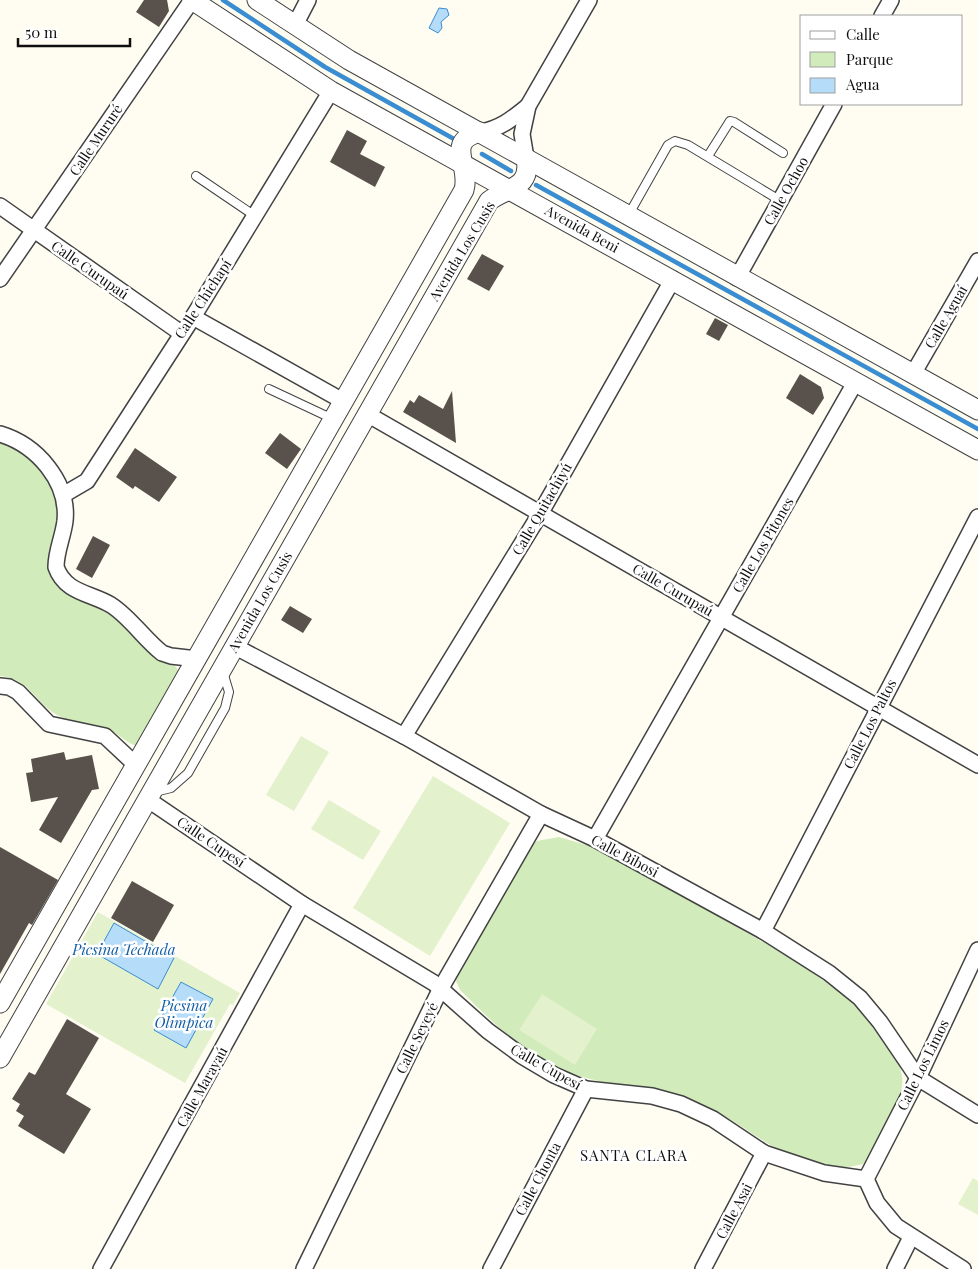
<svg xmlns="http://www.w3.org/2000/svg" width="978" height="1269" font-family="'Playfair Display',serif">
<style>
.green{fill:#d1ebba}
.pitch{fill:#e3f2cc}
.water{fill:#b5dcf8;stroke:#3a8dd1}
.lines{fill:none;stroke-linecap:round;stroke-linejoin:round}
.stream{stroke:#3a8dd1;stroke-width:4.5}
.building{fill:#59514b}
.service-casing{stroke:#424242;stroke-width:10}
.minor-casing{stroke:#424242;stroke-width:18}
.tertiary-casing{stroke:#424242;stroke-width:21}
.service{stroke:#fff;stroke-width:8}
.minor{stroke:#fff;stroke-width:15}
.tertiary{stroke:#fff;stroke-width:19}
.labels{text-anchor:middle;stroke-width:5;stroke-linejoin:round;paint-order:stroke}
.street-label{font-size:14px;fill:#0f0f0f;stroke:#fff}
.water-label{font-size:15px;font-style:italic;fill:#145fa6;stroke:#fff}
.neighbourhood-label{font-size:15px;letter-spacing:1px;fill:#0f0f0f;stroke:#fff}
</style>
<rect width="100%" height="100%" fill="#fffdf2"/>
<!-- green -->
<g class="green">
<path d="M0,442C68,468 59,527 63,588L73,597L106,610L176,667L179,672L137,746C124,742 116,731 104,727C89,722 73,724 59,716C34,703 31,679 0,676Z"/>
<path d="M559,837L593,847L619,859C653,879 687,899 721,918C774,949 892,1009 902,1076C906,1099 878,1146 863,1164C793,1183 752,1121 694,1102C644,1086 591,1087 544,1061C512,1042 486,1016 460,990L456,981L458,968L530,846L537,841Z"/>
</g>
<!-- pitch -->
<g class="pitch">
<polygon points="301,736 329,752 294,811 266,795"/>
<polygon points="433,776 510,823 430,956 353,908"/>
<polygon points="329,800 381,831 363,860 311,829"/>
<polygon points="98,912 240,993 233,1005 230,1004 185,1083 46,1004"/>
<polygon points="542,994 597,1029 575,1065 519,1030"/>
<polygon points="973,1178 978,1181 978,1215 958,1204"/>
</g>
<!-- water -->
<g class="water">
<polygon points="439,8 447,9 449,15 441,22 442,28 438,33 429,28"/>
<polygon points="114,923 174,958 158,989 97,954"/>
<polygon points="181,982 213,999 186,1048 154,1030"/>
</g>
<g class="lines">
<!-- stream -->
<g class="stream">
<polyline points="223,0 325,67 454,139"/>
<polyline points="482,154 511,171"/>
<polyline points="536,185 978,429"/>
</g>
</g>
<!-- building -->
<g class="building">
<polygon points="144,0 167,0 169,11 159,27 136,12"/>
<polygon points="347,130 367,141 360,154 385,167 375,187 330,162"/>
<polygon points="482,254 504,266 489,291 467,279"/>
<polygon points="715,318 728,325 719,341 706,334"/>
<polygon points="800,374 821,387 824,398 813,415 786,398"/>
<polygon points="452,391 456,443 403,412 410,400 414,403 419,395 443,409"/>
<polygon points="280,433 301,449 287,469 265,453"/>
<polygon points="135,448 177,477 159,502 135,486 133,489 116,477"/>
<polygon points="93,536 110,545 92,578 76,569"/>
<polygon points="290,606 312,619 303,633 281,620"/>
<polygon points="64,752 66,760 92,755 99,789 92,790 61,843 39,830 58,797 31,802 26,773 33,772 31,759"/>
<polygon points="0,847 58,880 32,925 29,923 0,974"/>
<polygon points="132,881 174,905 153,942 111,918"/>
<polygon points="67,1019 99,1038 66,1094 91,1109 64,1154 18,1126 24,1116 16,1111 20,1104 12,1099 29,1072 35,1075"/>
</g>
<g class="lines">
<defs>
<g id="service">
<polyline points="708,156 730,121 734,122 783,153"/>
<polyline points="196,176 255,216"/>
<polyline points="629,214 668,145 675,141 688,145 781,201"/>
<polyline points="269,389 333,419"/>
<polyline points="155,792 171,788 188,773 225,708 229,692 223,672"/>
</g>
<g id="minor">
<polyline points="882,16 891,0"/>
<polyline points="295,25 308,0"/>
<path d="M480,132C500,129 512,119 528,106"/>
<polyline points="526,158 522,134 528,106 589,0"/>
<polyline points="0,206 181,333"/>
<polyline points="737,278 834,104"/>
<polyline points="0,279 192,0"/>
<polyline points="193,317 343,401"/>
<polyline points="913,374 978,261"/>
<polyline points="367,414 978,765"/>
<path d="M0,434C37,445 69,482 65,521C63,537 56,551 56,567C65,593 91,593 111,605C130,617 144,639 162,653L171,656L197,659"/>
<polyline points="63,495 87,481 193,317 331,91"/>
<polyline points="234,646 404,736 541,814 595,839 763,931 829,973 860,998 880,1022 918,1078 978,1115"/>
<polyline points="0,686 9,687 18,692 49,724 105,736 136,765"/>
<polyline points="404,736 540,514 673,279"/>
<polyline points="147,799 302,904 434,983 488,1031 522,1056 554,1075 586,1089 652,1096 681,1104 713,1119 764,1153 824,1173 866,1179 877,1203 896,1226 963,1269"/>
<polyline points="595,839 856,381"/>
<polyline points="763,931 978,517"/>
<polyline points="866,1179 918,1078 978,950"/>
<polyline points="101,1269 302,904"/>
<polyline points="304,1269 441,988 541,814"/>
<polyline points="491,1269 586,1089"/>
<polyline points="703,1269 764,1153"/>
<polyline points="895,1269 911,1237"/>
</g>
<g id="tertiary">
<polyline points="192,0 331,91 978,450"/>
<polyline points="257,0 349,60 978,410"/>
<path d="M0,1003L464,190C471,165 444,142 480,132"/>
<path d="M0,1058L489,201C507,187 532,189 526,158"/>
</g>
</defs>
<!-- service casing -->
<use href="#service" class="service-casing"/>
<!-- minor casing -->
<use href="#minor" class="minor-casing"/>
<!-- tertiary casing -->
<use href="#tertiary" class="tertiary-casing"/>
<!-- service -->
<use href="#service" class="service"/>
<!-- minor -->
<use href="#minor" class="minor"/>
<!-- tertiary -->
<use href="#tertiary" class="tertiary"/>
</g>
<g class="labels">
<!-- street labels -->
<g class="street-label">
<text transform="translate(96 140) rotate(-56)" y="5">Calle Mururé</text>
<text transform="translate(786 191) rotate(-61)" y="5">Calle Ochoo</text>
<text transform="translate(582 229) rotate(29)" y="5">Avenida Beni</text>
<text transform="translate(462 251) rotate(-59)" y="5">Avenida Los Cusis</text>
<text transform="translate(90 270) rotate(35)" y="5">Calle Curupaú</text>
<text transform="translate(203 299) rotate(-57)" y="5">Calle Chichapí</text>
<text transform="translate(946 317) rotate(-60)" y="5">Calle Aguaí</text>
<text transform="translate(542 509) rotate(-60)" y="5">Calle Quitachiyú</text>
<text transform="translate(763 545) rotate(-60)" y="5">Calle Los Pitones</text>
<text transform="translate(673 590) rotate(30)" y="5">Calle Curupaú</text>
<text transform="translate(260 602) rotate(-60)" y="5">Avenida Los Cusis</text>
<text transform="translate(870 724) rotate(-63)" y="5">Calle Los Paltos</text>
<text transform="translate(211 842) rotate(34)" y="5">Calle Cupesí</text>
<text transform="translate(625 856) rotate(28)" y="5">Calle Bibosi</text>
<text transform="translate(417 1038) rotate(-64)" y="5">Calle Seyeyé</text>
<text transform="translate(923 1065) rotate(-64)" y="5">Calle Los Limos</text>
<text transform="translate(546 1067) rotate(29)" y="5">Calle Cupesí</text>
<text transform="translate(202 1087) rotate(-61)" y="5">Calle Marayaú</text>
<text transform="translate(538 1179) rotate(-62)" y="5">Calle Chonta</text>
<text transform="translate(734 1211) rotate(-62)" y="5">Calle Asai</text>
</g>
<!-- water labels -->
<g class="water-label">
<text x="124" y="955">Picsina Techada</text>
<text x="184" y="1011">Picsina<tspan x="184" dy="17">Olimpica</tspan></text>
</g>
<!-- neighbourhood labels -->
<g class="neighbourhood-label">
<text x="634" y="1161">SANTA CLARA</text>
</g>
</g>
<!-- legend -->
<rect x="800" y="15" width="162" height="90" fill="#ffffff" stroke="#9f9f9f"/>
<rect x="810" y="31" width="25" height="8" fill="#ffffff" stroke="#9f9f9f"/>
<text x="846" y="40" font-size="15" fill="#0f0f0f">Calle</text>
<rect x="810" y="52" width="25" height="15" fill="#d1ebba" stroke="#9f9f9f"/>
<text x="846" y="65" font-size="15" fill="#0f0f0f">Parque</text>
<rect x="810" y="78" width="25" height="15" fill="#b5dcf8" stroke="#9f9f9f"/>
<text x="846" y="90" font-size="15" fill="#0f0f0f">Agua</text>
<!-- scale -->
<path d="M18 38v8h112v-8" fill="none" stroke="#0f0f0f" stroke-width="2.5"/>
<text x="25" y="38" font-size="15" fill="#0f0f0f" stroke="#ffffff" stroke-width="4" paint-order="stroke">50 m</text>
</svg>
